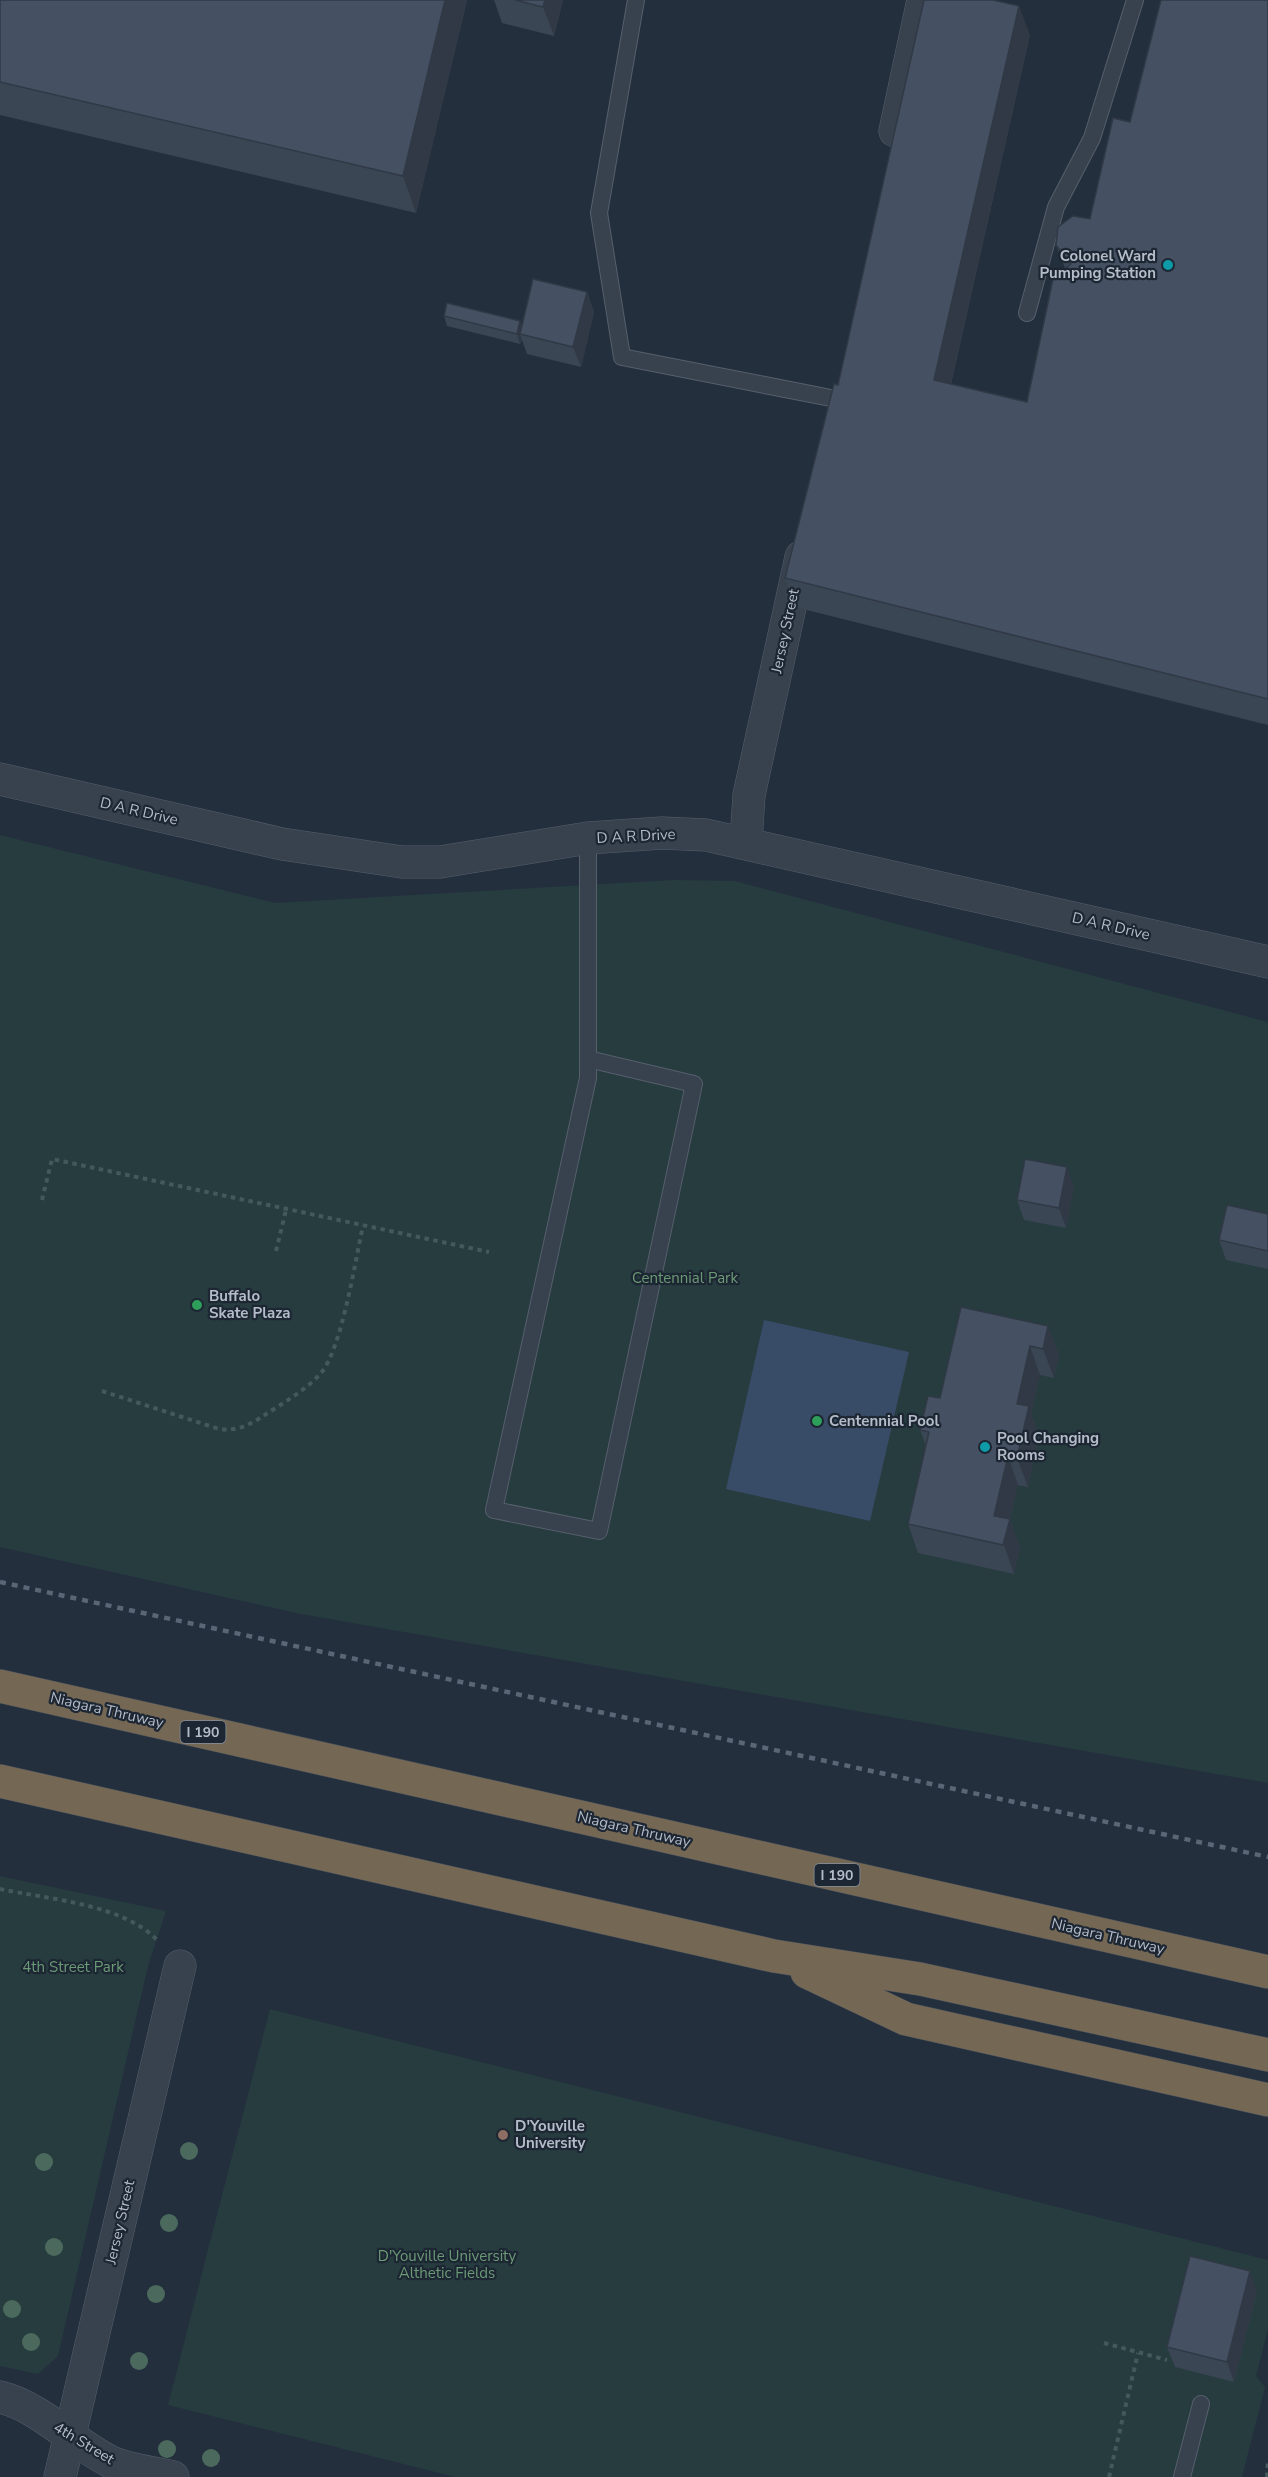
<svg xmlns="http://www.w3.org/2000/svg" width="1268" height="2477" font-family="'Nunito Sans',sans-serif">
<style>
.green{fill:#263c3f}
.water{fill:#394c67}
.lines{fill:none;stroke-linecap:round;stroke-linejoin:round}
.service-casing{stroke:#565f6c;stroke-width:18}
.minor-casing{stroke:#565f6c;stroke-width:33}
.motorway-casing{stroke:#434c59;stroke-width:34}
.path{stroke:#44595c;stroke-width:4;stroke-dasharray:4.5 4.5;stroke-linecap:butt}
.service{stroke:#38414e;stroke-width:16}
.minor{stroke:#38414e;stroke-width:32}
.motorway{stroke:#746855;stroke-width:33}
.rail{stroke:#5a6575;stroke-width:4.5;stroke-dasharray:6 6;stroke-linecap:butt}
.tree{fill:#4b6a5d}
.wall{fill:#3b4654}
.shaded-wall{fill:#303945}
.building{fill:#455162;stroke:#303945;stroke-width:1.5}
.culture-dot{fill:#0f9aa8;stroke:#1d2633;stroke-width:2}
.leisure-dot{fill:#2e9e5b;stroke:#1d2633;stroke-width:2}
.education-dot{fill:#8d6e63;stroke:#1d2633;stroke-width:2}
.labels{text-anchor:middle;stroke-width:4.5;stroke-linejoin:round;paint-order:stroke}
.shield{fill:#1d2633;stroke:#878f9c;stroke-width:1.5}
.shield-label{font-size:14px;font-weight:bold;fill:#b4bcc9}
.poi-label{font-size:15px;font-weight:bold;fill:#b4bcc9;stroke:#1d2633;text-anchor:start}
.street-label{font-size:15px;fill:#b4bcc9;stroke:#1d2633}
.park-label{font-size:15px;fill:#6b9a76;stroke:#1d2633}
</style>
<rect width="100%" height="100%" fill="#242f3e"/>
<!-- green -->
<g class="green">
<polygon points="0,835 275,903 674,880 735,881 1268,1022 1268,1783 301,1614 0,1547"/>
<polygon points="0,1876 166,1911 148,1966 58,2356 38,2374 0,2366"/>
<polygon points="270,2009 1268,2260 1268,2329 1256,2376 1265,2387 1242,2477 455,2477 168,2405"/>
</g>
<!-- water -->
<polygon class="water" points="764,1320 909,1352 870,1521 726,1489"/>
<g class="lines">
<defs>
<g id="service">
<polyline points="636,0 599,213 622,357 836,399"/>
<polyline points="1027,313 1056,207 1092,138 1135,0"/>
<polyline points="588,1059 694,1084 599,1531 494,1510 588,1078 588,838"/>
<polyline points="1182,2477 1201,2404"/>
</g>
<g id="minor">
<polyline points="895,131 923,0"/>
<polyline points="0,779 282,844 402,862 440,862 588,838 662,833 706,835 1268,962"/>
<polyline points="746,842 749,795 801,557"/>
<path d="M0,2397C40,2407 72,2442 109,2461C127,2470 153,2472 173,2477"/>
<polyline points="60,2477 180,1966"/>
</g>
<g id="motorway">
<polyline points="0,1686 1268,1972"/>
<polyline points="0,1781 774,1956 920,1979 1268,2055"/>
<polyline points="807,1972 906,2019 1268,2100"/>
</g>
</defs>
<!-- service casing -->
<use href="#service" class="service-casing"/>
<!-- minor casing -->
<use href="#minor" class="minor-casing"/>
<!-- motorway casing -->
<use href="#motorway" class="motorway-casing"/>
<!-- path -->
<g class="path">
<polyline points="42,1200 52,1159 489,1252"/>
<polyline points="276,1251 286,1210"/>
<path d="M102,1391L219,1429C242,1432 255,1421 274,1409C291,1398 308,1388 321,1373C342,1348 355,1261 363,1226"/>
<path d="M0,1889C47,1899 124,1904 158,1941"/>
<polyline points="1104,2343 1167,2360"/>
<polyline points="1109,2477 1138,2353"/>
<polyline points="1267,2477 1268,2460"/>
</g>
<!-- service -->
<use href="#service" class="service"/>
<!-- minor -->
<use href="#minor" class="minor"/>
<!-- motorway -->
<use href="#motorway" class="motorway"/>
<!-- rail -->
<polyline class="rail" points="0,1582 1268,1857"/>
</g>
<!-- trees -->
<g class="tree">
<circle cx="189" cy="2151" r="9"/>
<circle cx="44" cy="2162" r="9"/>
<circle cx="169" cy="2223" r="9"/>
<circle cx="54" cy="2247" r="9"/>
<circle cx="156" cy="2294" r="9"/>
<circle cx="12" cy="2309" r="9"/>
<circle cx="31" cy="2342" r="9"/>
<circle cx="139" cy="2361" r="9"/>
<circle cx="167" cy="2449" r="9"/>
<circle cx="211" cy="2458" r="9"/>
</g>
<!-- wall -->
<g class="wall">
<polygon points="0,0 467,0 416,213 0,115"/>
<polygon points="494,0 563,0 554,36 502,23"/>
<polygon points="1268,0 1268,725 795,607 785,578 838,385 1030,35 951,384 1027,402 1065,268 1056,245 1090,219 1130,122"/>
<polygon points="587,292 594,312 581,367 527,354 522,340 520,344 447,326 444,316 522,326"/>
<polygon points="1074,1187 1066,1228 1024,1220 1017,1200"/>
<polygon points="1268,1214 1268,1269 1226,1260 1219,1240"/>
<polygon points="1048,1326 1059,1355 1054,1378 1040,1375 1031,1414 1039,1435 1028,1487 1018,1485 1010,1520 1020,1548 1014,1574 918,1553 908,1524 926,1446 920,1430"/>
<polygon points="1257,2291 1234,2382 1175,2367 1167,2347"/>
</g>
<!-- shaded-wall -->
<g class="shaded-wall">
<polygon points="445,0 467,0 416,213 403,176"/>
<polygon points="545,0 563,0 554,36 543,7"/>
<polygon points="1019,6 1030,35 945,409 934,380"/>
<polygon points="587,292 594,312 581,367 573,347"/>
<polygon points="520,321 524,331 520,334 522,340 520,344 517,334"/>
<polygon points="1067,1167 1074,1187 1066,1228 1059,1208"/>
<polygon points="1048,1326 1059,1355 1054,1378 1043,1349"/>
<polygon points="1030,1346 1040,1375 1031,1414 1039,1435 1028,1487 1017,1458 1017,1404"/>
<polygon points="1008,1456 1018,1485 1010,1520 1020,1548 1014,1574 994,1516"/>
<polygon points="1250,2271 1257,2291 1234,2382 1227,2362"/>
</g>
<!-- building -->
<g class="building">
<polygon points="0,0 445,0 403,176 0,82"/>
<polygon points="515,0 545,0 543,7"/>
<polygon points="924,0 993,0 1019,6 934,380 1027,402 1053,279 1071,264 1056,245 1058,227 1073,216 1090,219 1113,118 1130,122 1161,0 1268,0 1268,699 785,578 834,384 838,385"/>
<polygon points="533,279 587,292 573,347 520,334"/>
<polygon points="447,303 520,321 517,334 444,316"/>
<polygon points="1025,1159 1067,1167 1059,1208 1017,1200"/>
<polygon points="1227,1205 1268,1214 1268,1251 1219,1240"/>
<polygon points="961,1307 1048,1326 1043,1349 1030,1346 1017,1404 1029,1406 1017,1458 1008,1456 994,1516 1010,1519 1003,1545 908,1524 929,1432 920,1430 928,1396 940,1398"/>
<polygon points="1190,2256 1250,2271 1227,2362 1167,2347"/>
</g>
<!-- markers -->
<g class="culture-dot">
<circle cx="1168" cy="265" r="6"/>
<circle cx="985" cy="1447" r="6"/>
</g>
<g class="leisure-dot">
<circle cx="197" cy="1305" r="6"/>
<circle cx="817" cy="1421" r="6"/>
</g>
<circle class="education-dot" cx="503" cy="2135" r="6"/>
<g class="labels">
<!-- shield labels -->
<g class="shield">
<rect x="180.5" y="1721" width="45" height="22" rx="4.5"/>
<rect x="814.5" y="1864" width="45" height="22" rx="4.5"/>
</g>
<g class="shield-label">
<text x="203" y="1737">I 190</text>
<text x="837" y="1880">I 190</text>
</g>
<!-- poi labels -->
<g class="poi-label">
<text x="1156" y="261" text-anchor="end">Colonel Ward<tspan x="1156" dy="17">Pumping Station</tspan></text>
<text x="209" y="1301">Buffalo<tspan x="209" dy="17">Skate Plaza</tspan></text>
<text x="829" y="1426">Centennial Pool</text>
<text x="997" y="1443">Pool Changing<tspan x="997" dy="17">Rooms</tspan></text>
<text x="515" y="2131">D'Youville<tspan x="515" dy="17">University</tspan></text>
</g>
<!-- street labels -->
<g class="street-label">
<text transform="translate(785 631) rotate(-78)" y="5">Jersey Street</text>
<text transform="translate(139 811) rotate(13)" y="5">D A R Drive</text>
<text transform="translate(636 836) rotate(-3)" y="5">D A R Drive</text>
<text transform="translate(1111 926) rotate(13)" y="5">D A R Drive</text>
<text transform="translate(107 1710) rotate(13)" y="5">Niagara Thruway</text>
<text transform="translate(634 1829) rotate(13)" y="5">Niagara Thruway</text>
<text transform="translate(1108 1936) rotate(13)" y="5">Niagara Thruway</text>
<text transform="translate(120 2222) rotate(-77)" y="5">Jersey Street</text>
<text transform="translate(84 2443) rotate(31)" y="5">4th Street</text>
</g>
<!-- park labels -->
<g class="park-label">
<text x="685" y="1283">Centennial Park</text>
<text x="73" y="1972">4th Street Park</text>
<text x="447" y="2261">D'Youville University<tspan x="447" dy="17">Althetic Fields</tspan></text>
</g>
</g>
</svg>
